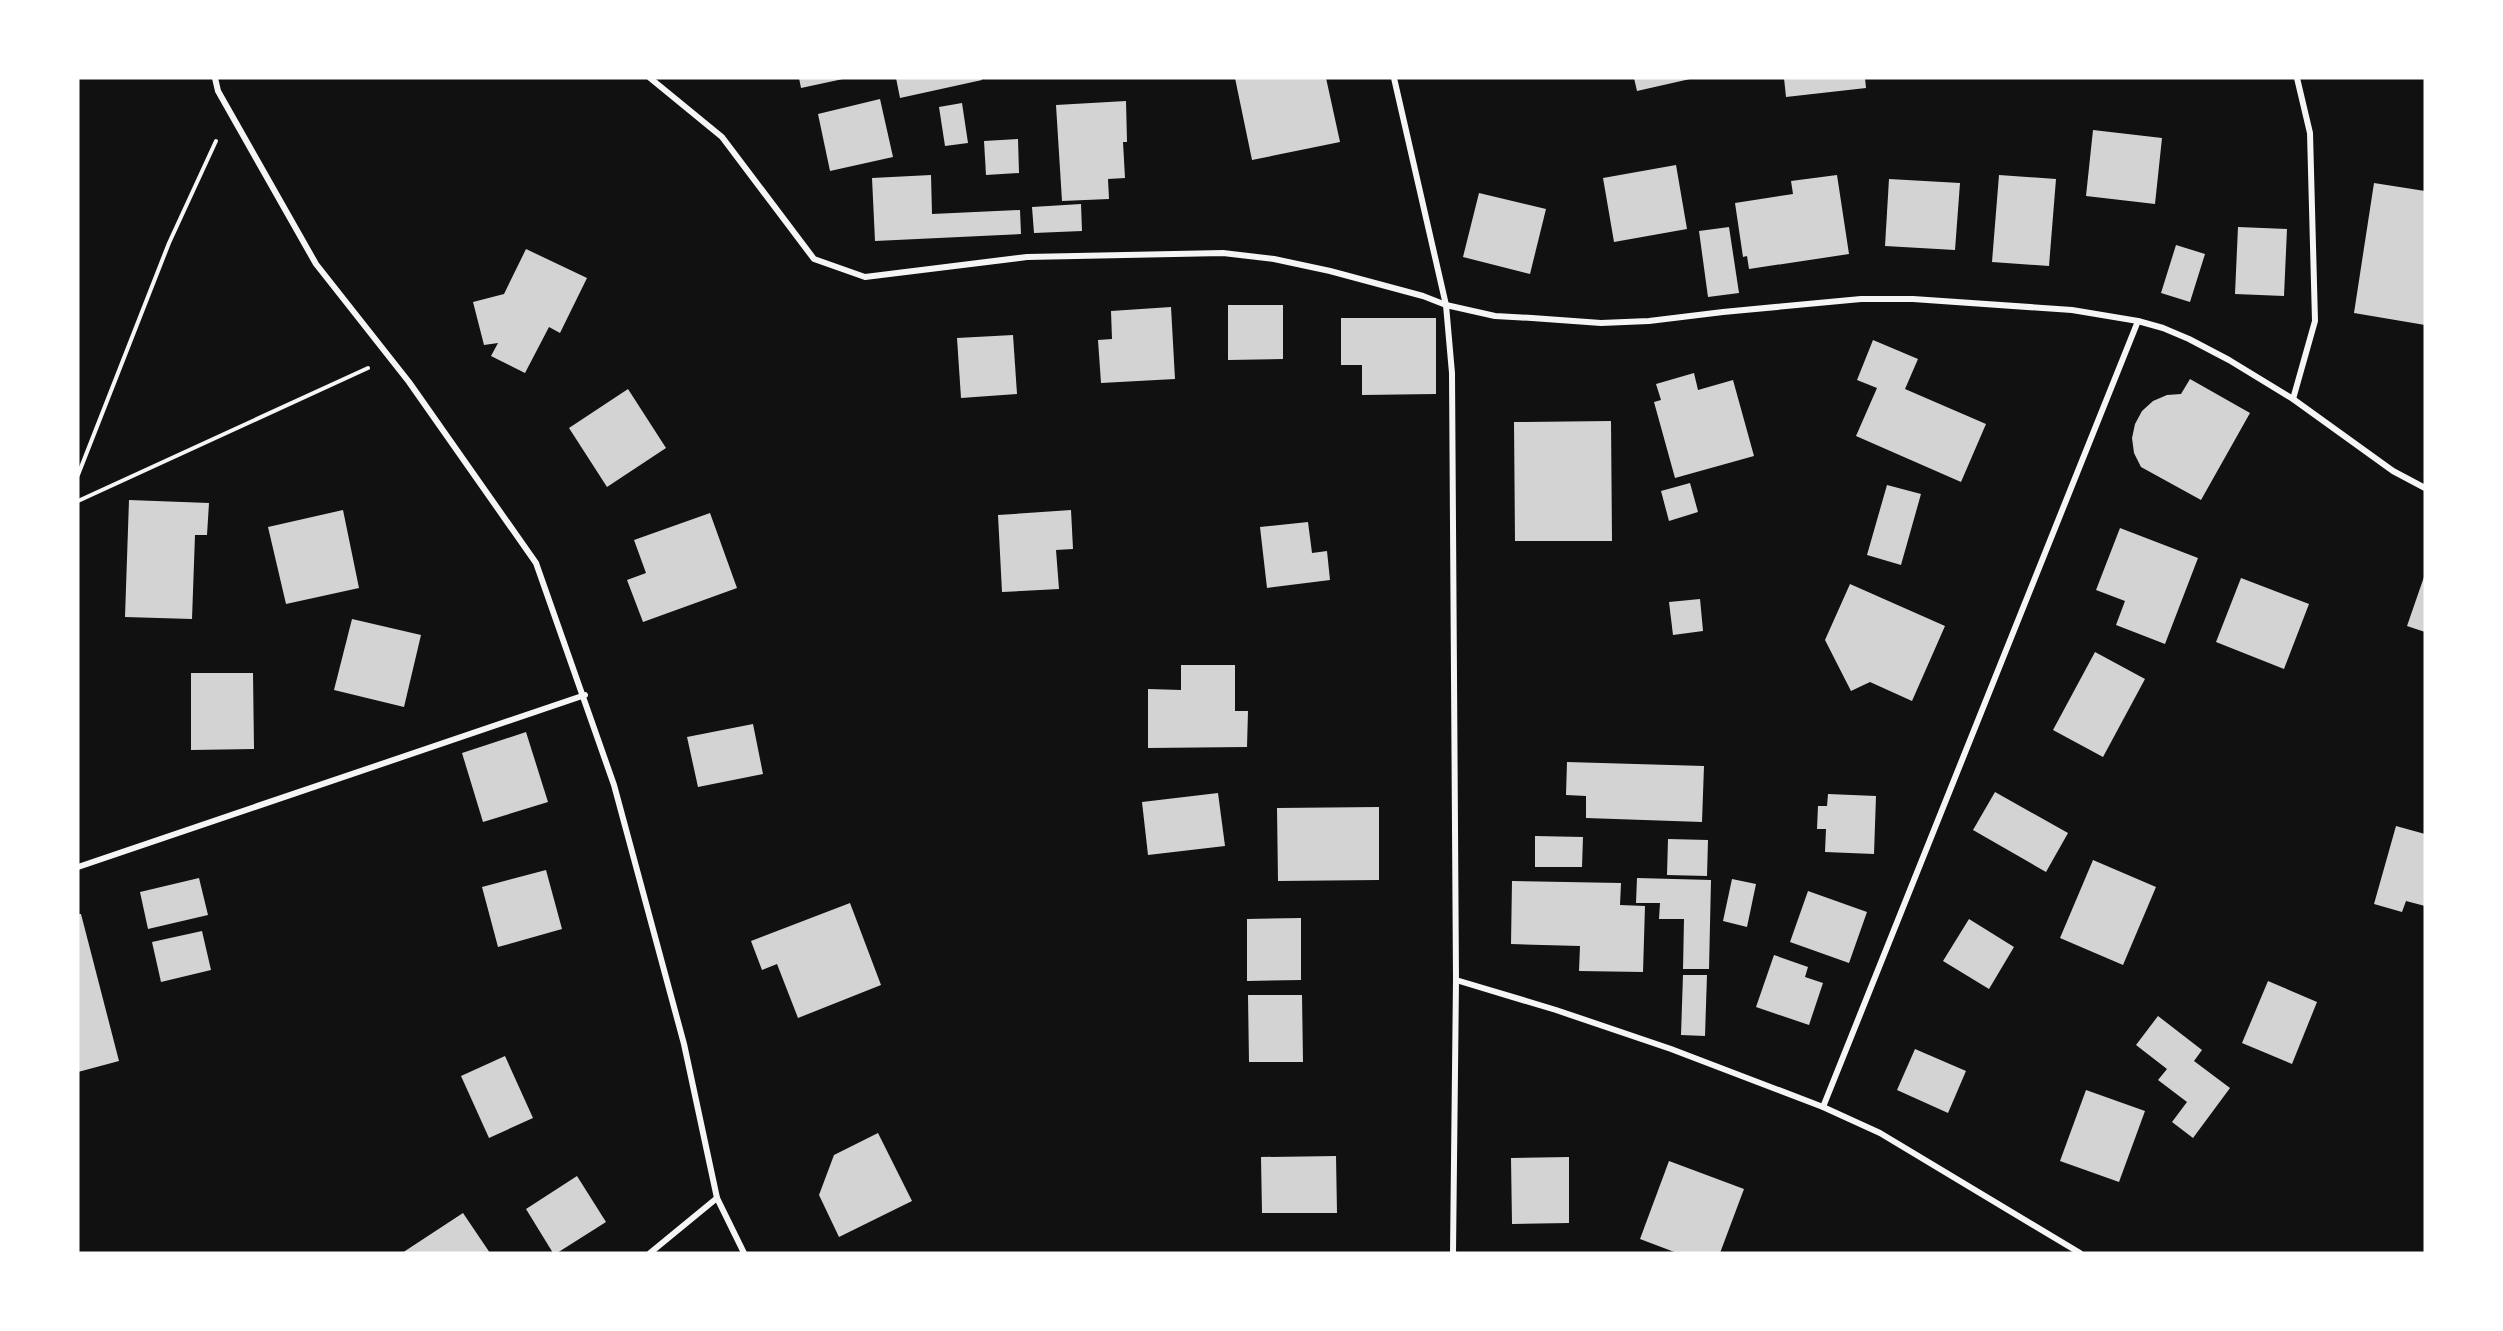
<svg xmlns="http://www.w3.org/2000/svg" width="2503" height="1331" font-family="'DejaVu Sans',sans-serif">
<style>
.building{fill:#d3d3d3}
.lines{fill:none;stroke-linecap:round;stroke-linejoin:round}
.path{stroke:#f5f5f5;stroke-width:4}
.minor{stroke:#f5f5f5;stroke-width:6}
</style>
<rect width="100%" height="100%" fill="#111"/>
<!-- building -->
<g class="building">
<polygon points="799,78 843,78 843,79 801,88"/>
<polygon points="896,78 981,78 982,80 900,98"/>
<polygon points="1235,78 1326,78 1340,142 1252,160"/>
<polygon points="1634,78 1690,78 1690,79 1637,91"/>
<polygon points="1784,78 1865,78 1866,88 1786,97"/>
<polygon points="880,99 893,157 830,171 818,114"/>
<polygon points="1126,101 1127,142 1123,142 1125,178 1108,179 1109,199 1062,201 1056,105"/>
<polygon points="962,103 968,143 945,146 939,107"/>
<polygon points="2093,130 2162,138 2155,204 2086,196"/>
<polygon points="1018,139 1019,173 986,175 984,141"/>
<polygon points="1676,165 1687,229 1614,242 1603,178"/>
<polygon points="931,175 932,214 1020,210 1021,234 875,241 872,178"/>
<polygon points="1837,175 1849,254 1749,269 1747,256 1743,257 1735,203 1793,194 1791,181"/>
<polygon points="1999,175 2056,179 2049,266 1992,262"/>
<polygon points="1889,179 1960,183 1955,250 1885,246"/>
<polygon points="2374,183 2425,191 2425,325 2354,313"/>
<polygon points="1479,193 1546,209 1530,274 1463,257"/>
<polygon points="1081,204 1082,231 1034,233 1032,207"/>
<polygon points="1729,227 1739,293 1708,297 1699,231"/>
<polygon points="2238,227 2287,229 2284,296 2235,294"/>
<polygon points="2176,245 2205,254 2190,302 2161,293"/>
<polygon points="526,249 587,278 560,333 549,327 525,373 491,356 498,343 484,345 473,302 504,294"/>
<polygon points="1228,305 1283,305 1283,359 1228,360"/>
<polygon points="1171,307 1175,379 1101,383 1098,340 1112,339 1111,311"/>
<polygon points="1341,318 1436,318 1436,394 1362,395 1362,365 1341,365"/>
<polygon points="1013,335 1017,394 961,398 957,338"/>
<polygon points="1873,340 1918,359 1905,389 1986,424 1961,482 1856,436 1877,388 1857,380"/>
<polygon points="1694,373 1698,390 1733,380 1754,456 1675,478 1654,402 1661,400 1656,384"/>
<polygon points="2190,379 2250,413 2201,500 2141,467 2134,453 2132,438 2135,424 2142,411 2153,401 2167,395 2181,394"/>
<polygon points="628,389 666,448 607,487 569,428"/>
<polygon points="1611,421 1612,541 1515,541 1514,422"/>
<polygon points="1690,483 1698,512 1669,521 1661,491"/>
<polygon points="1887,485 1921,494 1901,565 1867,555"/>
<polygon points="129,500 209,503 207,535 195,535 192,619 125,617"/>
<polygon points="343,510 359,588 286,604 268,527"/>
<polygon points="1071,510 1073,549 1056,550 1059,589 1002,592 998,515"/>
<polygon points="710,513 737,588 643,622 627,580 646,573 634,540"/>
<polygon points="1308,522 1312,553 1327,551 1330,580 1267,588 1260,527"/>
<polygon points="2120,528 2198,558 2165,644 2116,625 2125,601 2096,590"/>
<polygon points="2425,574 2425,632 2407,626"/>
<polygon points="2241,578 2309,604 2284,669 2216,642"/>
<polygon points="1850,584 1945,626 1912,701 1870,682 1851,691 1825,640"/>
<polygon points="1700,599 1703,631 1673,635 1669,602"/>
<polygon points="352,619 421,635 404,707 334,690"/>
<polygon points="2095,652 2145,679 2103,757 2053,730"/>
<polygon points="1181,665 1235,665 1235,711 1248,711 1247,747 1148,748 1148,689 1181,690"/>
<polygon points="191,673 253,673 254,749 191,750"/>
<polygon points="753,724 763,774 698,787 687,737"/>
<polygon points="526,732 548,802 483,822 462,753"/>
<polygon points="1567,762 1704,766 1702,822 1586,818 1586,796 1566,795"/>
<polygon points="1995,792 2068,833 2046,872 1973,830"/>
<polygon points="1218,793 1225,846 1148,855 1142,802"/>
<polygon points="1828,794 1876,796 1874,854 1825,852 1826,829 1817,829 1818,806 1827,806"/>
<polygon points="1379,807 1379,880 1278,881 1277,808"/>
<polygon points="2396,826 2425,834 2425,906 2406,901 2402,912 2374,904"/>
<polygon points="1535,836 1583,837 1582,867 1535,867"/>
<polygon points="1668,839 1708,840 1707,876 1667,875"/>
<polygon points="2093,860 2156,887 2123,965 2060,938"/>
<polygon points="546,870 562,929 498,947 482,887"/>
<polygon points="199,878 208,915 148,929 140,892"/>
<polygon points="1637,878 1711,880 1709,969 1683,969 1684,919 1659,919 1660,903 1636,903"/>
<polygon points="1732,879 1756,884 1747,927 1723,921"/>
<polygon points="1512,881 1621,883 1620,905 1645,906 1643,972 1579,971 1580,946 1511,944"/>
<polygon points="1808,891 1867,912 1849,963 1790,942"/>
<polygon points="850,903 881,985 798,1018 777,964 762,970 751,941"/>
<polygon points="78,914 81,914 119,1061 78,1072"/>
<polygon points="1301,918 1301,980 1247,981 1247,919"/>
<polygon points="1969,919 2014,947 1989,989 1943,961"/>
<polygon points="202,931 211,970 161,982 152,942"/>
<polygon points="1774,955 1808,967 1805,977 1823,983 1809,1025 1756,1007"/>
<polygon points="1683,975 1707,975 1705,1036 1681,1035"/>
<polygon points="2268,981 2317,1002 2292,1064 2242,1043"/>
<polygon points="1248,995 1302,995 1303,1062 1249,1062"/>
<polygon points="2158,1016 2202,1050 2194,1061 2230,1088 2193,1138 2172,1122 2187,1102 2158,1080 2167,1069 2136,1045"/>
<polygon points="1915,1049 1966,1071 1948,1113 1897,1090"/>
<polygon points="505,1056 533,1118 489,1138 461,1076"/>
<polygon points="2086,1090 2145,1111 2119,1182 2060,1161"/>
<polygon points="878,1133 912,1201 839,1237 819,1195 834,1155"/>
<polygon points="1336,1156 1337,1213 1262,1213 1261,1157"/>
<polygon points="1569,1157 1569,1223 1512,1224 1511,1158"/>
<polygon points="1669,1161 1744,1189 1720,1253 1677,1253 1640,1239"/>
<polygon points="577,1176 606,1222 557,1253 553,1253 526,1209"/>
<polygon points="463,1213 490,1253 402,1253"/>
</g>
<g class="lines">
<!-- path -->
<g class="path">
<polyline points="78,475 169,243 216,141"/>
<polyline points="78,501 368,368"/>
</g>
<!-- minor -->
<g class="minor">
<polyline points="215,78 218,91 316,264 409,382 536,563 614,785 684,1044 717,1198 744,1253"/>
<polyline points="650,78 722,137 814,259 865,277 1027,257 1223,253 1274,259 1330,271 1423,296 1446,305 1495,316 1532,318 1601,323 1649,321 1723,312 1861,299 1913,299 2072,310 2138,321 2163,328 2189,339 2229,360 2293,399 2393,471 2425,488"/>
<polyline points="1394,78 1446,305 1452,373 1456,980 1453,1253"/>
<polyline points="2293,399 2315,321 2310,133 2297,78"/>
<polyline points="78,867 585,695"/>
<polyline points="1456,980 1556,1010 1671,1049 1823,1107 1880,1133 2080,1253"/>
<polyline points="1823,1107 2138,321"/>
<polyline points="650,1253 717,1198"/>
</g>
</g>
<!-- border -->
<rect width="2503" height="1331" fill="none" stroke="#ffffff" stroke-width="159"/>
</svg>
